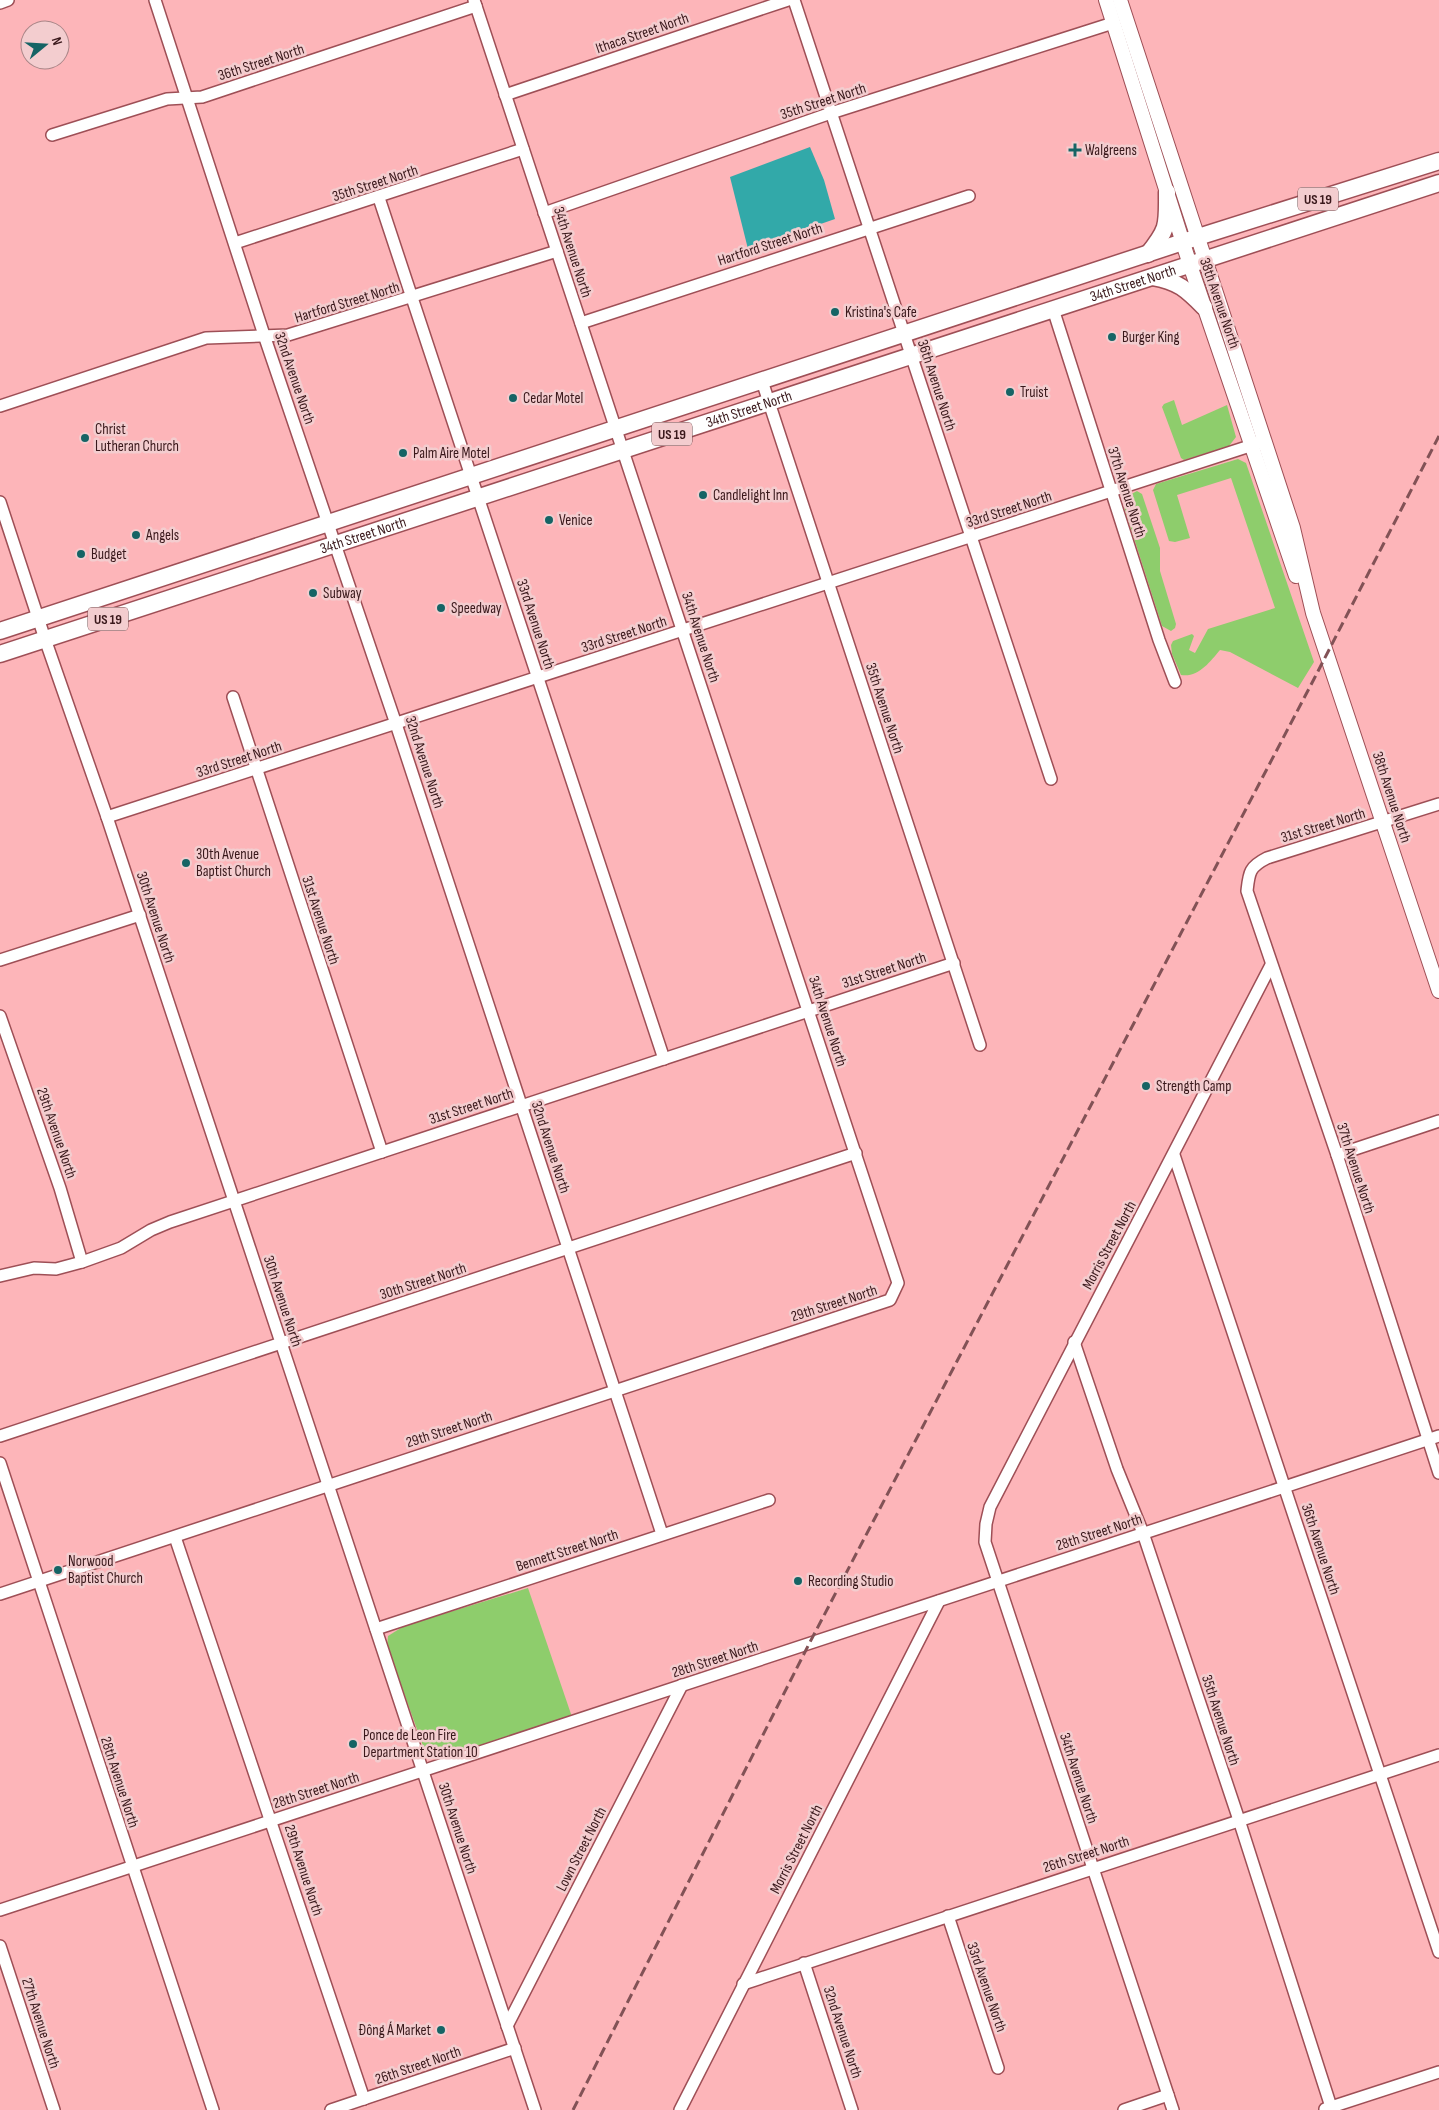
<svg xmlns="http://www.w3.org/2000/svg" width="1439" height="2110" font-family="'Sofia Sans Condensed',sans-serif">
<style>
.green{fill:#8ecd6c}
.water{fill:#32a9a9}
.lines{fill:none;stroke-linecap:round;stroke-linejoin:round}
.minor-casing{stroke:#9e4f56;stroke-width:14}
.major-casing{stroke:#9e4f56;stroke-width:16}
.highway-casing{stroke:#9e4f56;stroke-width:19}
.minor{stroke:#fff;stroke-width:11}
.major{stroke:#fff;stroke-width:14}
.highway{stroke:#fff;stroke-width:16}
.rail{stroke:#825256;stroke-width:3;stroke-dasharray:10 5;stroke-linecap:butt}
.poi-dot{fill:#156465;stroke:#f3cdcf;stroke-width:2}
.labels{text-anchor:middle;stroke-width:5;stroke-linejoin:round;paint-order:stroke}
.shield{fill:#f3cdcf;stroke:#714e51;stroke-width:1}
.shield-label{font-size:14px;font-weight:bold;fill:#39181b}
.street-label{font-size:15px;fill:#39181b;stroke:#f3cdcf}
.poi-label{font-size:15px;fill:#39181b;stroke:#f3cdcf;text-anchor:start}
</style>
<rect width="100%" height="100%" fill="#fdb5b9"/>
<!-- green -->
<g class="green">
<polygon points="1174,400 1182,425 1227,405 1236,437 1229,446 1184,460 1181,458 1162,407 1164,404"/>
<path d="M1238,459L1246,463L1314,662L1298,688L1230,652L1220,650C1210,662 1198,678 1181,675L1172,654L1171,645L1173,641L1192,634L1194,636L1189,650L1195,653L1208,629L1275,608L1231,478L1177,495L1190,538L1175,542L1169,541L1153,490L1156,484Z"/>
<polygon points="1137,491 1142,494 1160,548 1160,571 1176,624 1175,628 1171,631 1162,626 1125,510 1124,504 1126,497"/>
<polygon points="528,1588 572,1717 440,1758 423,1746 387,1646 388,1636 404,1626"/>
</g>
<!-- water -->
<polygon class="water" points="810,147 824,180 835,219 748,249 730,177"/>
<g class="lines">
<defs>
<g id="minor">
<polyline points="155,0 264,335 396,724 662,1534"/>
<polyline points="794,0 1051,779"/>
<polyline points="0,3 8,0"/>
<polyline points="505,95 788,0"/>
<polyline points="52,135 167,99 202,97 476,6"/>
<polyline points="379,198 664,1059"/>
<polyline points="544,213 831,113 1113,23"/>
<polyline points="235,243 523,149"/>
<polyline points="1053,309 1159,640 1175,682"/>
<polyline points="581,323 969,196"/>
<polyline points="762,381 980,1045"/>
<polyline points="0,406 206,338 288,335 557,251"/>
<polyline points="0,502 45,639 107,817 535,2110"/>
<polyline points="233,697 382,1152"/>
<path d="M1439,804L1267,858C1249,867 1249,873 1247,891L1337,1155L1439,1473"/>
<polyline points="107,817 1259,443"/>
<polyline points="0,960 140,915"/>
<polyline points="0,1016 60,1188 82,1262"/>
<polyline points="1174,1155 1439,1952"/>
<polyline points="1337,1155 1439,1121"/>
<polyline points="0,1276 34,1268 56,1269 82,1262 121,1248 151,1230 170,1222 954,963"/>
<polyline points="1074,1342 1117,1469 1143,1533 1239,1820 1332,2110"/>
<polyline points="0,1436 856,1153"/>
<polyline points="0,1463 213,2110"/>
<polyline points="175,1537 364,2099"/>
<path d="M0,1594L890,1300L898,1283C758,855 614,428 474,0"/>
<polyline points="376,1629 769,1500"/>
<polyline points="0,1910 1439,1436"/>
<polyline points="948,1916 998,2068"/>
<polyline points="0,1946 54,2110"/>
<polyline points="804,1963 852,2110"/>
<polyline points="743,1984 1439,1755"/>
<polyline points="507,2026 682,1685"/>
<polyline points="1325,2109 1439,2072"/>
<polyline points="331,2110 515,2048"/>
<polyline points="680,2110 939,1601"/>
<polyline points="1124,2110 1168,2095"/>
<path d="M1173,2110L985,1542L986,1524L990,1507C1083,1326 1178,1146 1271,965"/>
</g>
<g id="major">
<polyline points="1106,0 1190,265 1296,576"/>
<polyline points="1120,0 1293,528 1313,613 1439,991"/>
</g>
<g id="highway">
<path d="M1148,254C1169,228 1167,225 1167,192"/>
<path d="M1153,277C1178,281 1187,290 1204,307"/>
<polyline points="0,631 1198,237 1439,161"/>
<path id="s1" d="M0,654L1439,183"/>
</g>
</defs>
<!-- minor casing -->
<use href="#minor" class="minor-casing"/>
<!-- major casing -->
<use href="#major" class="major-casing"/>
<!-- highway casing -->
<use href="#highway" class="highway-casing"/>
<!-- minor -->
<use href="#minor" class="minor"/>
<!-- major -->
<use href="#major" class="major"/>
<!-- highway -->
<use href="#highway" class="highway"/>
<!-- rail -->
<polyline class="rail" points="573,2110 809,1644 1314,679 1439,436"/>
</g>
<!-- markers -->
<g class="poi-dot">
<path d="M1072.5 142.5h5v5h5v5h-5v5h-5v-5h-5v-5h5z"/>
<circle cx="835" cy="312" r="5"/>
<circle cx="1112" cy="337" r="5"/>
<circle cx="1010" cy="392" r="5"/>
<circle cx="513" cy="398" r="5"/>
<circle cx="85" cy="438" r="5"/>
<circle cx="403" cy="453" r="5"/>
<circle cx="703" cy="495" r="5"/>
<circle cx="549" cy="520" r="5"/>
<circle cx="136" cy="535" r="5"/>
<circle cx="81" cy="554" r="5"/>
<circle cx="313" cy="593" r="5"/>
<circle cx="441" cy="608" r="5"/>
<circle cx="186" cy="863" r="5"/>
<circle cx="1146" cy="1086" r="5"/>
<circle cx="58" cy="1570" r="5"/>
<circle cx="798" cy="1581" r="5"/>
<circle cx="353" cy="1744" r="5"/>
<circle cx="441" cy="2030" r="5"/>
</g>
<g class="labels">
<!-- shield labels -->
<g class="shield">
<rect x="1298" y="187.5" width="40" height="23" rx="4"/>
<rect x="652" y="422.5" width="40" height="23" rx="4"/>
<rect x="88" y="607.5" width="40" height="23" rx="4"/>
</g>
<g class="shield-label">
<text x="1318" y="204">US 19</text>
<text x="672" y="439">US 19</text>
<text x="108" y="624">US 19</text>
</g>
<!-- street labels -->
<g class="street-label">
<text transform="translate(642 33) rotate(-19)" y="5">Ithaca Street North</text>
<text transform="translate(261 62) rotate(-18)" y="5">36th Street North</text>
<text transform="translate(823 101) rotate(-18)" y="5">35th Street North</text>
<text transform="translate(375 183) rotate(-18)" y="5">35th Street North</text>
<text transform="translate(770 244) rotate(-18)" y="5">Hartford Street North</text>
<text transform="translate(573 252) rotate(72)" y="5">34th Avenue North</text>
<text dy="5" stroke="none"><textPath href="#s1" startOffset="1192">34th Street North</textPath></text>
<text transform="translate(347 302) rotate(-17)" y="5">Hartford Street North</text>
<text transform="translate(1220 303) rotate(71)" y="5">38th Avenue North</text>
<text transform="translate(295 378) rotate(71)" y="5">32nd Avenue North</text>
<text transform="translate(937 385) rotate(72)" y="5">36th Avenue North</text>
<text dy="5" stroke="none"><textPath href="#s1" startOffset="788">34th Street North</textPath></text>
<text transform="translate(1127 492) rotate(72)" y="5">37th Avenue North</text>
<text transform="translate(1009 509) rotate(-18)" y="5">33rd Street North</text>
<text dy="5" stroke="none"><textPath href="#s1" startOffset="382">34th Street North</textPath></text>
<text transform="translate(536 624) rotate(72)" y="5">33rd Avenue North</text>
<text transform="translate(624 634) rotate(-18)" y="5">33rd Street North</text>
<text transform="translate(701 637) rotate(72)" y="5">34th Avenue North</text>
<text transform="translate(885 708) rotate(72)" y="5">35th Avenue North</text>
<text transform="translate(239 759) rotate(-18)" y="5">33rd Street North</text>
<text transform="translate(425 762) rotate(72)" y="5">32nd Avenue North</text>
<text transform="translate(1392 797) rotate(72)" y="5">38th Avenue North</text>
<text transform="translate(1323 825) rotate(-17)" y="5">31st Street North</text>
<text transform="translate(156 917) rotate(72)" y="5">30th Avenue North</text>
<text transform="translate(321 920) rotate(72)" y="5">31st Avenue North</text>
<text transform="translate(884 970) rotate(-18)" y="5">31st Street North</text>
<text transform="translate(828 1021) rotate(72)" y="5">34th Avenue North</text>
<text transform="translate(471 1106) rotate(-18)" y="5">31st Street North</text>
<text transform="translate(57 1133) rotate(71)" y="5">29th Avenue North</text>
<text transform="translate(551 1147) rotate(72)" y="5">32nd Avenue North</text>
<text transform="translate(1356 1168) rotate(72)" y="5">37th Avenue North</text>
<text transform="translate(1109 1245) rotate(-62)" y="5">Morris Street North</text>
<text transform="translate(423 1281) rotate(-18)" y="5">30th Street North</text>
<text transform="translate(283 1301) rotate(72)" y="5">30th Avenue North</text>
<text transform="translate(834 1303) rotate(-18)" y="5">29th Street North</text>
<text transform="translate(449 1429) rotate(-18)" y="5">29th Street North</text>
<text transform="translate(1099 1532) rotate(-18)" y="5">28th Street North</text>
<text transform="translate(1321 1549) rotate(72)" y="5">36th Avenue North</text>
<text transform="translate(567 1550) rotate(-18)" y="5">Bennett Street North</text>
<text transform="translate(715 1659) rotate(-18)" y="5">28th Street North</text>
<text transform="translate(1221 1720) rotate(72)" y="5">35th Avenue North</text>
<text transform="translate(1079 1778) rotate(72)" y="5">34th Avenue North</text>
<text transform="translate(120 1782) rotate(72)" y="5">28th Avenue North</text>
<text transform="translate(316 1790) rotate(-18)" y="5">28th Street North</text>
<text transform="translate(458 1828) rotate(72)" y="5">30th Avenue North</text>
<text transform="translate(581 1849) rotate(-63)" y="5">Lown Street North</text>
<text transform="translate(796 1849) rotate(-63)" y="5">Morris Street North</text>
<text transform="translate(1086 1854) rotate(-18)" y="5">26th Street North</text>
<text transform="translate(304 1870) rotate(72)" y="5">29th Avenue North</text>
<text transform="translate(987 1987) rotate(71)" y="5">33rd Avenue North</text>
<text transform="translate(41 2023) rotate(72)" y="5">27th Avenue North</text>
<text transform="translate(843 2032) rotate(72)" y="5">32nd Avenue North</text>
<text transform="translate(418 2065) rotate(-19)" y="5">26th Street North</text>
</g>
<!-- poi labels -->
<g class="poi-label">
<text x="1085" y="155">Walgreens</text>
<text x="845" y="317">Kristina's Cafe</text>
<text x="1122" y="342">Burger King</text>
<text x="1020" y="397">Truist</text>
<text x="523" y="403">Cedar Motel</text>
<text x="95" y="434">Christ<tspan x="95" dy="17">Lutheran Church</tspan></text>
<text x="413" y="458">Palm Aire Motel</text>
<text x="713" y="500">Candlelight Inn</text>
<text x="559" y="525">Venice</text>
<text x="146" y="540">Angels</text>
<text x="91" y="559">Budget</text>
<text x="323" y="598">Subway</text>
<text x="451" y="613">Speedway</text>
<text x="196" y="859">30th Avenue<tspan x="196" dy="17">Baptist Church</tspan></text>
<text x="1156" y="1091">Strength Camp</text>
<text x="68" y="1566">Norwood<tspan x="68" dy="17">Baptist Church</tspan></text>
<text x="808" y="1586">Recording Studio</text>
<text x="363" y="1740">Ponce de Leon Fire<tspan x="363" dy="17">Department Station 10</tspan></text>
<text x="431" y="2035" text-anchor="end">Đông Á Market</text>
</g>
</g>
<!-- north arrow -->
<g transform="translate(45 45) rotate(72)"><circle r="24" fill="#f3cdcf" stroke="#a98587"/>
<path d="M0-4L9 19L0 12L-9 19Z" fill="#156465"/>
<text y="-8" font-size="14" font-weight="bold" text-anchor="middle" fill="#39181b">N</text>
</g>
</svg>
